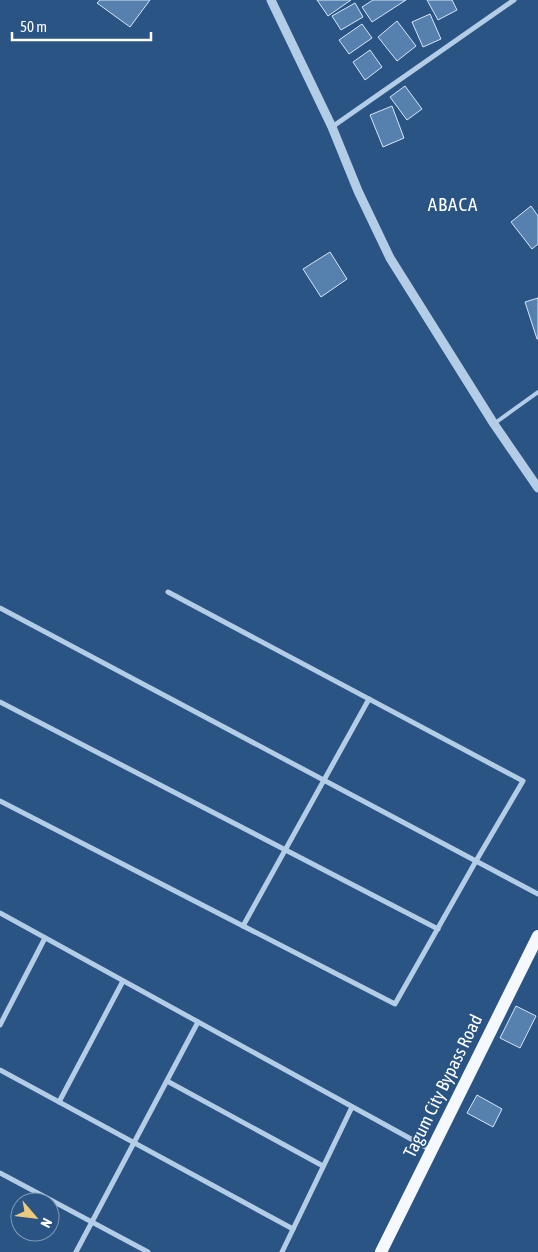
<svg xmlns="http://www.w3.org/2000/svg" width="538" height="1252" font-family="'Asap Condensed',sans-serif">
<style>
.building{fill:#5680ae;stroke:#d7e6f6}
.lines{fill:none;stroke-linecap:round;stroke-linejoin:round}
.service{stroke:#b4cde7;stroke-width:4}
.minor{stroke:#b4cde7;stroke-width:5}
.tertiary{stroke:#b4cde7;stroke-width:9}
.primary{stroke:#f5f9fe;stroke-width:12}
.labels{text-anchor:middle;stroke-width:4;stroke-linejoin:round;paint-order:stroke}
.street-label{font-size:18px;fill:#fff;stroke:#295484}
.neighbourhood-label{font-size:19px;letter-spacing:1px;fill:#fff;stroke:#295484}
</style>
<rect width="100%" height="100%" fill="#295484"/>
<!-- building -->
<g class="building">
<polygon points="100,0 150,0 130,27 97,3"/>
<polygon points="317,0 351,0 328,16"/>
<polygon points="373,0 406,0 372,22 362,7"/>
<polygon points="427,0 452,0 457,10 438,20"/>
<polygon points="355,3 363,17 341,30 332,16"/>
<polygon points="430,14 441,39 423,47 412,22"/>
<polygon points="397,21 416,46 397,61 378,37"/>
<polygon points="362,24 372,38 349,54 339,40"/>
<polygon points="370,50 382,67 365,80 353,62"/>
<polygon points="405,86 422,109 407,120 390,97"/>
<polygon points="392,106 404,138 383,147 370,115"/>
<polygon points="531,206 538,216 538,244 532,249 511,222"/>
<polygon points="330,252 347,279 321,297 303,269"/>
<polygon points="538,298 538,339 537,339 525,302"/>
<polygon points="516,1006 536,1016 520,1048 500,1038"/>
<polygon points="477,1095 502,1109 493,1127 467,1113"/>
</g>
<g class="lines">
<!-- service -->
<polyline class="service" points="495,423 538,392"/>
<!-- minor -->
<g class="minor">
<polyline points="332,127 514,0"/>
<polyline points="0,608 538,894"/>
<polyline points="0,702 438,929"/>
<polyline points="0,801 395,1004 476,861 523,781 168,592"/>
<polyline points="0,913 431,1150"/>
<polyline points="243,926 369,699"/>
<polyline points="0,1025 45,938"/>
<polyline points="0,1070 293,1229"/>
<polyline points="167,1081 323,1166"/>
<polyline points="59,1102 123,981"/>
<polyline points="0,1173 148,1252"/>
<polyline points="76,1252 198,1022"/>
<polyline points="282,1252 352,1107"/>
</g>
<!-- tertiary -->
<polyline class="tertiary" points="271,0 332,127 358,191 390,258 494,424 538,488"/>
<!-- primary -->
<polyline class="primary" points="381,1252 538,936"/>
</g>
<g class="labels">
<!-- street labels -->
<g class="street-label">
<text transform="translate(443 1086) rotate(-64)" y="6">Tagum City Bypass Road</text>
</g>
<!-- neighbourhood labels -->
<g class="neighbourhood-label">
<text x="453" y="211">ABACA</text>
</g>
</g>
<!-- north arrow -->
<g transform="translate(35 1217) rotate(118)"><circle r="24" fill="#295484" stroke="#7f98b5"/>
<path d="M0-4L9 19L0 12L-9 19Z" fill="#eec97b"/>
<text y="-8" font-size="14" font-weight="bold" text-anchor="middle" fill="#ffffff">N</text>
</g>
<!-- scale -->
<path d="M12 32v8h139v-8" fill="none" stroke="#ffffff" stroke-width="2.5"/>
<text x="20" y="32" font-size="15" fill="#ffffff" stroke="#295484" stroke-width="4" paint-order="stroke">50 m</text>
</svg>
